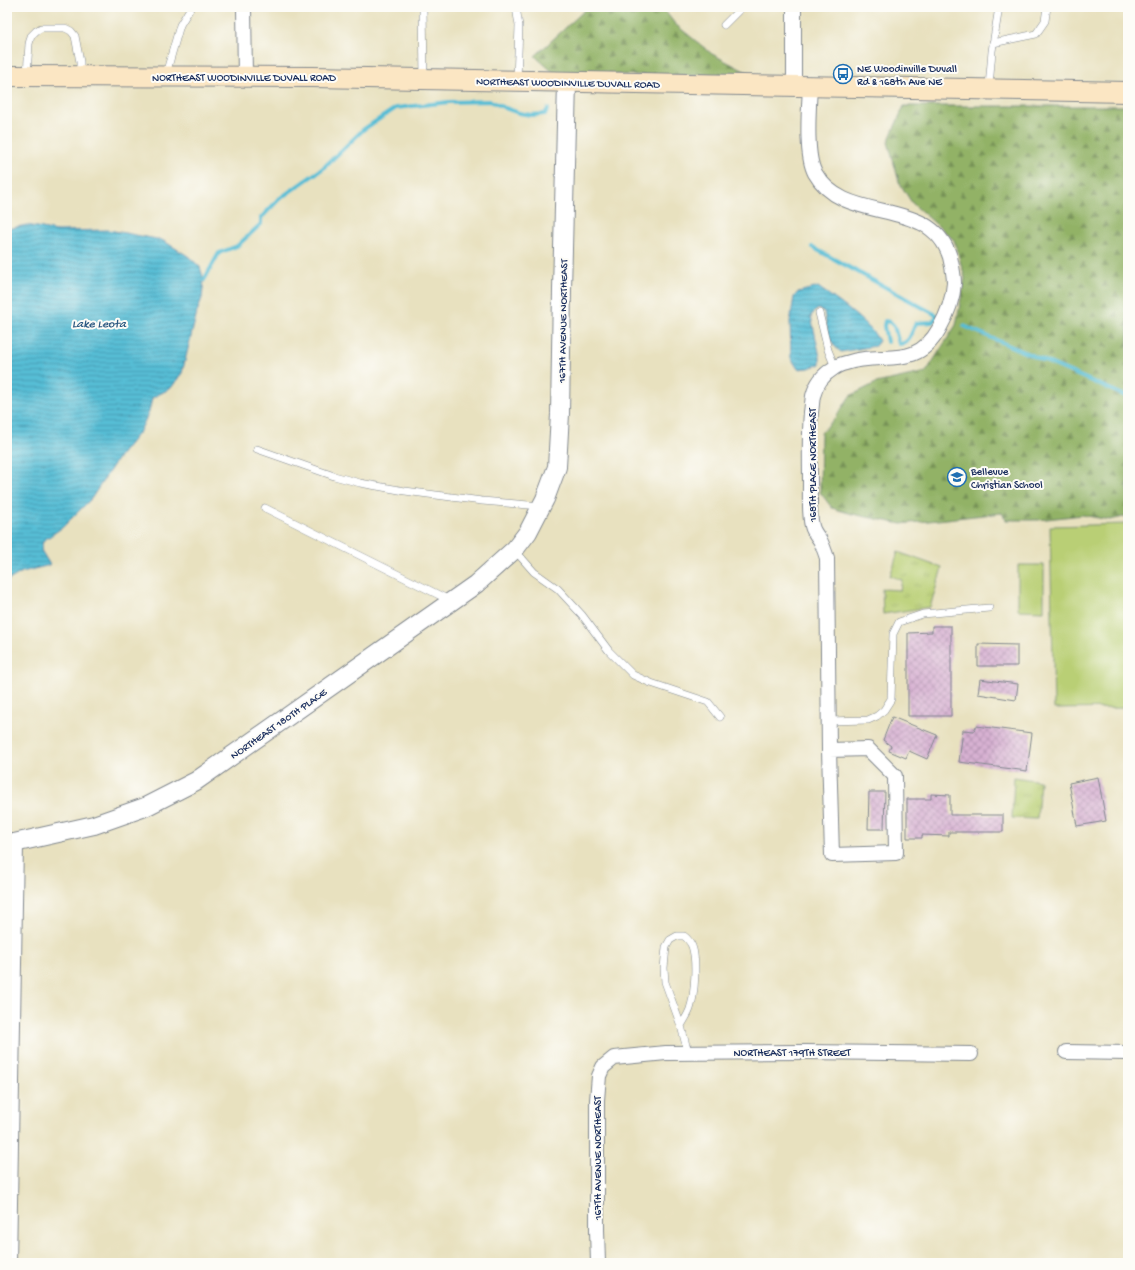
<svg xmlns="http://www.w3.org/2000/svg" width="1135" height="1270" font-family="'Gochi Hand',sans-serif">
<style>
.grass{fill:url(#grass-tufts);stroke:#6a7f69}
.forest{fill:url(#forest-firs);stroke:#567062}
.pitch{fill:#b9cf74;stroke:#6a7f69}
.water{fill:url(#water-rules);stroke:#39769a}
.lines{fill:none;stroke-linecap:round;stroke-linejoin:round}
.stream{stroke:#57bdd5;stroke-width:4}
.building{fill:url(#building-cross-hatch)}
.service-casing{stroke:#82888e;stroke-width:8}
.minor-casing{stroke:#82888e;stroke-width:16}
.tertiary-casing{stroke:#82888e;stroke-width:20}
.secondary-casing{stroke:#82888e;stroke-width:22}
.service{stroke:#fff;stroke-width:7}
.minor{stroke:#fff;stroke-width:14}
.tertiary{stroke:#fff;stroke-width:18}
.secondary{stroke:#fbe6c3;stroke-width:20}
.labels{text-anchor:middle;stroke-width:4;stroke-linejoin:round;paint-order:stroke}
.poi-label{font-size:11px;fill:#1b2f5e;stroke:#fdfcf7;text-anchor:start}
.street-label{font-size:11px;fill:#1b2f5e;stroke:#fdfcf7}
.water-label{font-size:12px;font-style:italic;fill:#2d5a82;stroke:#fdfcf7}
</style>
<defs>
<pattern id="grass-tufts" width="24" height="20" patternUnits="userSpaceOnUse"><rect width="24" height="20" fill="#b9cf74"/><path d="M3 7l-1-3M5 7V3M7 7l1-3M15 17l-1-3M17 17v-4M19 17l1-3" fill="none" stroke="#9eb267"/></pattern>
<pattern id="forest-firs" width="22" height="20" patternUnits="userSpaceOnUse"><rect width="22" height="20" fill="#92b266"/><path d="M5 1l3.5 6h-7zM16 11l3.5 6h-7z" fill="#769157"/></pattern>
<pattern id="water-rules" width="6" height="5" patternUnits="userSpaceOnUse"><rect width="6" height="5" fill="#57bdd5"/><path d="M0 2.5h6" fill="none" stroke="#479ab0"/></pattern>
<pattern id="building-cross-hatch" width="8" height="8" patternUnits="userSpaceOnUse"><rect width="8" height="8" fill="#d7b1d2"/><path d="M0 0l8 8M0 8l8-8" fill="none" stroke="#ae90ae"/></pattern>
</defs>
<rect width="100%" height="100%" fill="#fdfcf7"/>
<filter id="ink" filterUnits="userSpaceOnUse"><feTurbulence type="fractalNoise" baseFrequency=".025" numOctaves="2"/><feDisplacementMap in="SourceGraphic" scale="8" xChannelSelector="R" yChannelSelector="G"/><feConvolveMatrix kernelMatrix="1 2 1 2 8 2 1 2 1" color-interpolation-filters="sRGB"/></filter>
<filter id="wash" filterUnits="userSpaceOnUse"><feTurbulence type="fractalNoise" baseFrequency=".012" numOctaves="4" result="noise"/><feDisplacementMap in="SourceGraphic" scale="16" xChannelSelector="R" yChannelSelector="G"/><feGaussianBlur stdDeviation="0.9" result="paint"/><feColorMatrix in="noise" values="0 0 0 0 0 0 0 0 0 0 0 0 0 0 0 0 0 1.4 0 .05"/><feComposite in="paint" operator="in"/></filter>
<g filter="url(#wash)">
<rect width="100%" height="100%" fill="#e8e1bf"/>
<!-- grass -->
<g class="grass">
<polygon points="898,552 942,568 930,607 883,614 882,589 900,590 902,580 890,576"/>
<polygon points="1014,777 1040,781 1037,819 1012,818"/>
</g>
<!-- forest -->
<g class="forest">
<polygon points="588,7 662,7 675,24 712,54 754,76 555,74 535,56"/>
<polygon points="904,106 1128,106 1128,516 1110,520 1082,515 1038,520 1006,520 1002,513 901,524 852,514 832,508 820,492 821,433 836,417 850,396 876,383 926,372 956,325 965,278 954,240 912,203 899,182 888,142"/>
</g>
<!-- pitch -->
<g class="pitch">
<polygon points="1128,524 1128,708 1054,709 1050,526"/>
<polygon points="1018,565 1044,565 1044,611 1018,610"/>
</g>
<!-- water -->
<g class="water">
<polygon points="27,225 57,231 109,230 162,240 188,256 200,267 204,280 202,298 197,312 182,373 171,388 152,398 149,412 140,431 116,461 91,499 63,527 43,541 41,550 50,565 22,572 7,581 7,229"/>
<path d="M818,287C835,299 870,323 879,341L875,346L841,352C828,343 827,327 824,312L819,309L815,311L811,316L820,357V364L809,368L798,369L791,358L790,321L794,297L798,292Z"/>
</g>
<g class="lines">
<!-- stream -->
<g class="stream">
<path d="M812,247L938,316L932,322L916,323C912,331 910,344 899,344L894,326L890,322L885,321L884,326L887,342"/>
<polyline points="204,280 219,253 237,246 261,224 261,218 279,199 322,169 364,129 396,108 449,102 490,101 505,108 519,113 531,115 545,114 548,109"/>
<polyline points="964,326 1128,397"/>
</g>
</g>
<g id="blocks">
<!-- building -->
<g class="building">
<polygon points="932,626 951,626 951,716 908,716 908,633 932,632"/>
<polygon points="978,644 1017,645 1017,666 978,666"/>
<polygon points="980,679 1018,684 1016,700 978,694"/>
<polygon points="892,717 937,735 927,759 909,751 906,758 889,751 891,746 883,740"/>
<polygon points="976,726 1032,733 1027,771 959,762 963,730 974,731"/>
<polygon points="1098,777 1106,821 1077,826 1069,783"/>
<polygon points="869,792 885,792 884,829 868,829"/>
<polygon points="931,794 950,795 950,815 1003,815 1003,832 949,832 949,836 922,835 922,838 907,838 907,799 931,799"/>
</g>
</g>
</g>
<g filter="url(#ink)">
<use href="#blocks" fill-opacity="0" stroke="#82888e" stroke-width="1"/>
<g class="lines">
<defs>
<g id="service">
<polyline points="423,7 424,79"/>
<polyline points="516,7 519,26 517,80"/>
<polyline points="724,25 742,7"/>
<polyline points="993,43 1036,34 1045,21 1047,7"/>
<polyline points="27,74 29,44 31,36 36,31 41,28 65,28 71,31 75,36 80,62 80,75"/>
<polyline points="166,74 180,25 191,7"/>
<polyline points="989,87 992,51 999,7"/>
<polyline points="819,313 828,350 835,367"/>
<polyline points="257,449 334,476 360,483 405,491 482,501 540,506"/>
<polyline points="265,508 451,601"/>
<polyline points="516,550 519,555 534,572 558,589 582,615 609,651 633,675 651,683 708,702 720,717"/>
<polyline points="828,721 868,720 877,716 884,710 891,699 893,634 899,622 923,614 989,608"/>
<path d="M681,1026C684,1020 688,1015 690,1009C695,994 697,960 692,946C690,942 687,938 684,936H677L670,940L666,947L664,968L665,982L681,1026L688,1053"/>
</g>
<g id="minor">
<polyline points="244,7 245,76"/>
<polyline points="794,7 794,85"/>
<path d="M810,86C809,108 805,155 815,173C845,227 930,194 950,257C952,266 954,274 954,283C953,299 947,315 939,329C915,372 882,350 846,363C842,364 838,365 834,368C824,374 816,384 813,396C812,401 812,407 811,412C809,436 810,460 810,484C810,496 809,515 812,526C813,531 817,536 820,540C823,546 825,552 827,558L829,750L832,855L896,853L895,776L868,749L829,750"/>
<polyline points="1066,1052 1128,1053"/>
<polyline points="598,1263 597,1230 597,1100 599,1076 603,1067 614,1058 666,1053 805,1052 971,1054"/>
</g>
<g id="tertiary">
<polyline points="7,843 14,843 94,825 145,807 196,781 476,584 515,549 528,532 545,499 557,467 560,414 562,290 567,82"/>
<polyline points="7,1263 14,843"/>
</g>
<polyline id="secondary" points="7,76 313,77 1128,92"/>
</defs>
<!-- service casing -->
<use href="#service" class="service-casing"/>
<!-- minor casing -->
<use href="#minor" class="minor-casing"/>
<!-- tertiary casing -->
<use href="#tertiary" class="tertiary-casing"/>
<!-- secondary casing -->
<use href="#secondary" class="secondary-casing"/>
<!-- service -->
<use href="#service" class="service"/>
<!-- minor -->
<use href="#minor" class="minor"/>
<!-- tertiary -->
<use href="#tertiary" class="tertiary"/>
<!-- secondary -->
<use href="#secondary" class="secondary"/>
</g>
</g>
<!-- icons -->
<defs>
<symbol id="bus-ring" viewBox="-11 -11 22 22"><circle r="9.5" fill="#fdfcf7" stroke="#1f6fb2" stroke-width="1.5"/><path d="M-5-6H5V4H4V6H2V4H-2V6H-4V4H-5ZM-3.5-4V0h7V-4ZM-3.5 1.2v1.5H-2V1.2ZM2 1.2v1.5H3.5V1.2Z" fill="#1f6fb2"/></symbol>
<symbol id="school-ring" viewBox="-11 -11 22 22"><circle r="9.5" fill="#fdfcf7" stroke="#1f6fb2" stroke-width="1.5"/><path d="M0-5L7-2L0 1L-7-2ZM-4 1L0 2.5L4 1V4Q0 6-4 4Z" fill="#1f6fb2"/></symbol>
</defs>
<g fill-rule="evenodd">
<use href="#bus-ring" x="832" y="63" width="22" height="22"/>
<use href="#school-ring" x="946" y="466" width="22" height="22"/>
</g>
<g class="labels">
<!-- poi labels -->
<g class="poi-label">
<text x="857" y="72">NE Woodinville Duvall<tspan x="857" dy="13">Rd &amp; 168th Ave NE</tspan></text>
<text x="971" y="475">Bellevue<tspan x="971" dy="13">Christian School</tspan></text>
</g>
<!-- street labels -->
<g class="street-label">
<text x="244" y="81">NORTHEAST WOODINVILLE DUVALL ROAD</text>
<text transform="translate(568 82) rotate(1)" y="4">NORTHEAST WOODINVILLE DUVALL ROAD</text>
<text transform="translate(562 321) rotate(-89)" y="4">167TH AVENUE NORTHEAST</text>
<text transform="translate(812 465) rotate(-90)" y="4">168TH PLACE NORTHEAST</text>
<text transform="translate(278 723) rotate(-35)" y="4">NORTHEAST 180TH PLACE</text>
<text x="792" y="1056">NORTHEAST 179TH STREET</text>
<text transform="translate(597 1158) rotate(-90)" y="4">167TH AVENUE NORTHEAST</text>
</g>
<!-- water labels -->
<g class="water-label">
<text x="99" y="327">Lake Leota</text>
</g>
</g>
<!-- margin -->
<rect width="1135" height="1270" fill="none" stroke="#fdfcf7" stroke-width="24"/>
</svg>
